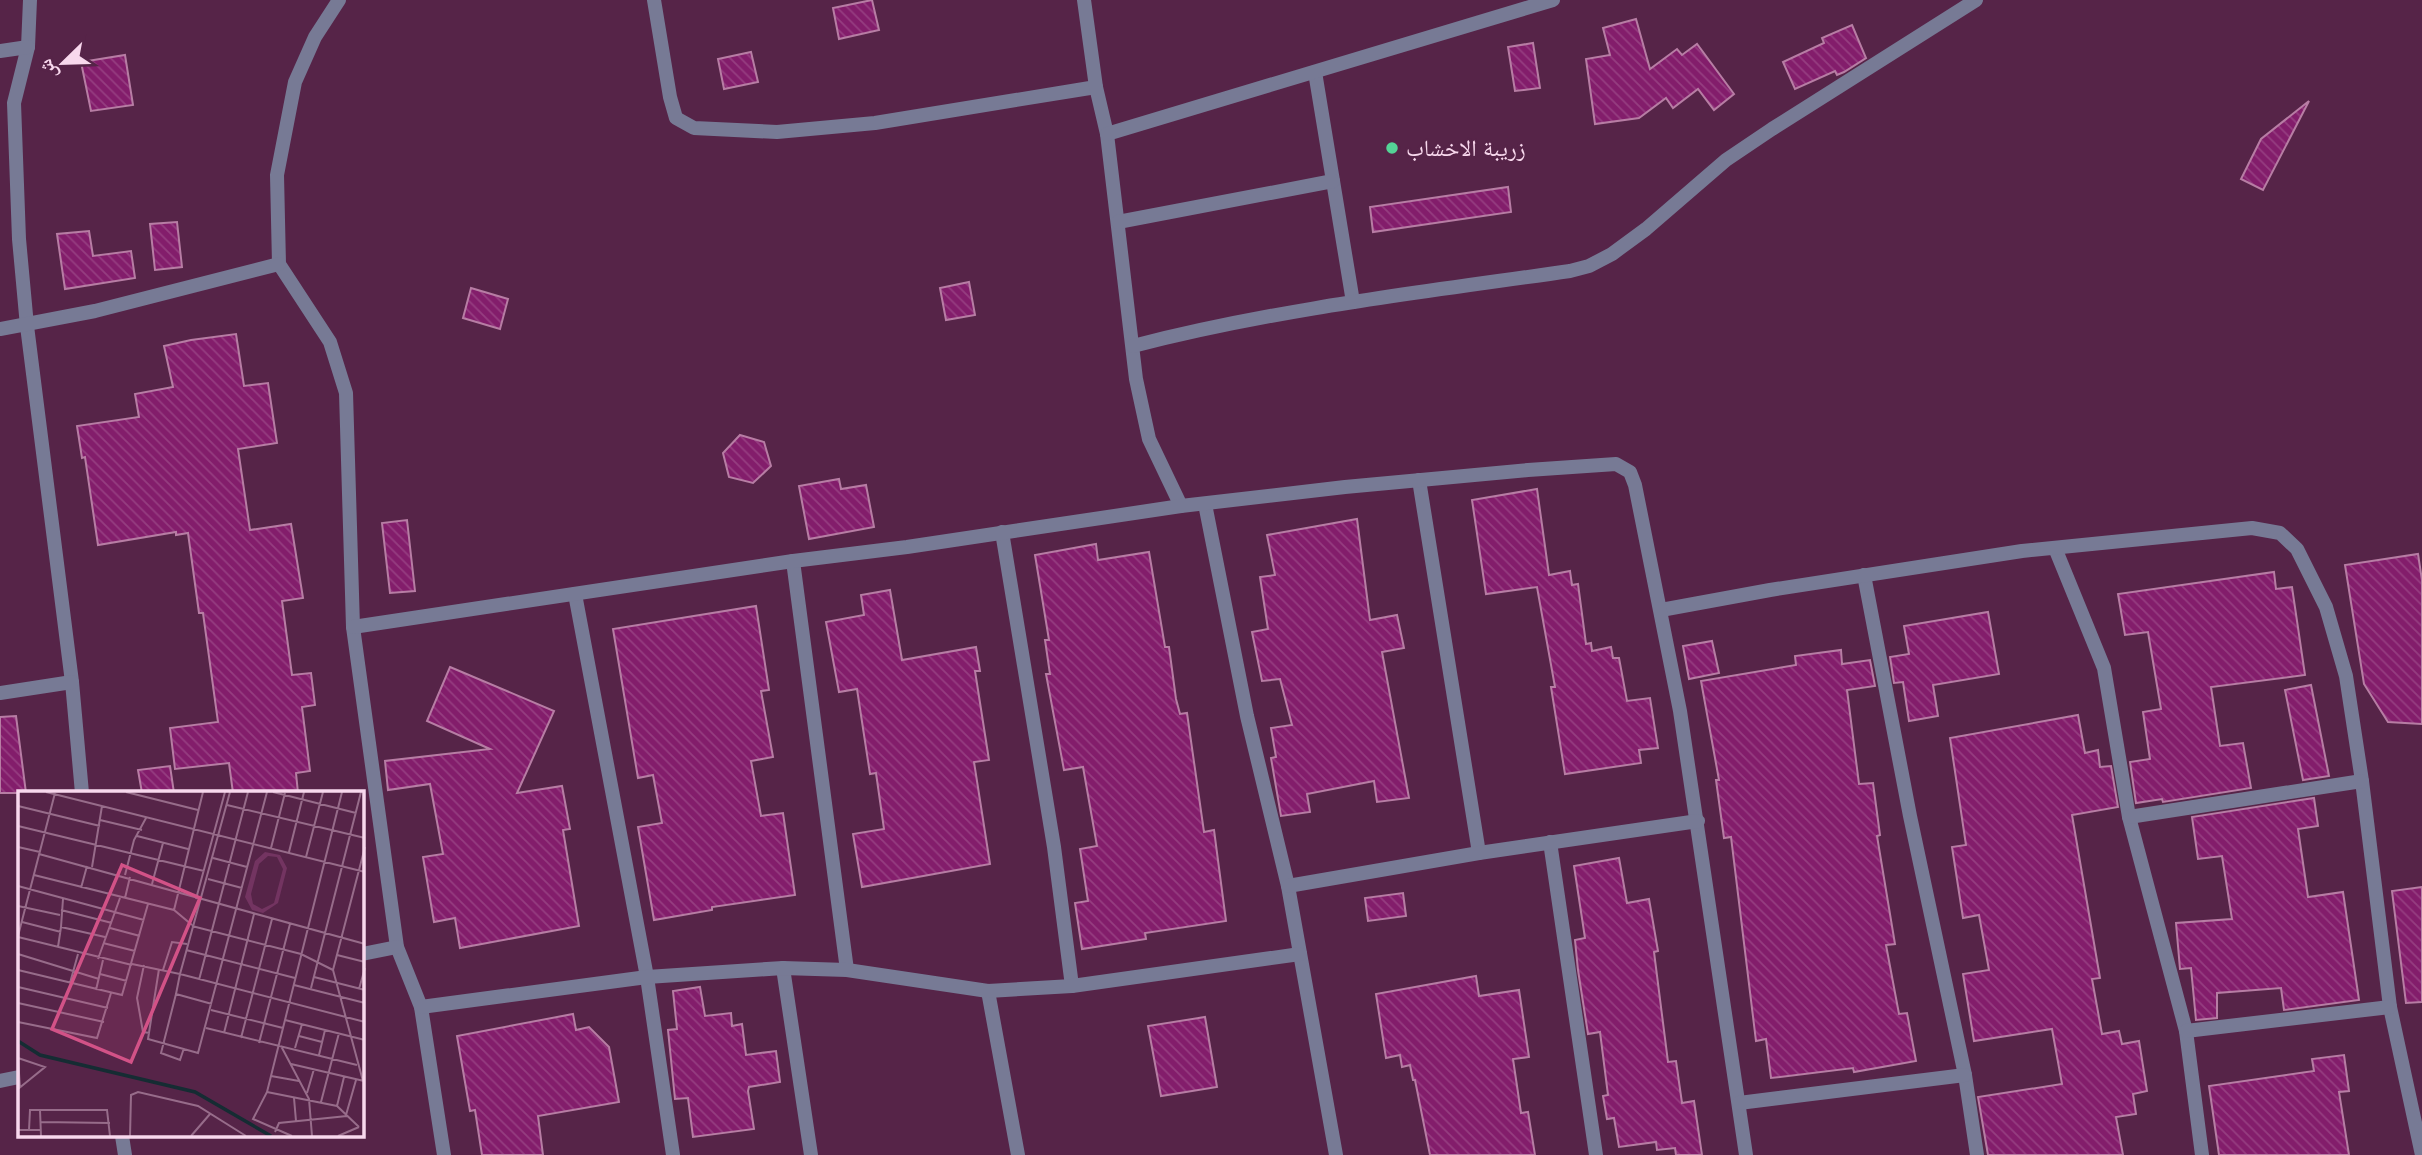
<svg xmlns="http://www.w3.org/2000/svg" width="2422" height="1155" font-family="'DM Sans','Noto Naskh Arabic',sans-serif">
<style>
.building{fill:url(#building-back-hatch);stroke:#b77da4;stroke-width:2}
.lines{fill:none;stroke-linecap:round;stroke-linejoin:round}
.street{stroke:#777a95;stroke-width:14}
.poi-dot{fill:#54d396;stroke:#562448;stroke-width:2.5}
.labels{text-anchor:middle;stroke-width:5;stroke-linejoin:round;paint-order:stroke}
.poi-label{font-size:23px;fill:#f8d8ed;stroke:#562448;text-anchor:start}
.inset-river{fill:none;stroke:#152c33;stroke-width:3.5}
.inset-road{fill:none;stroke:#976c8a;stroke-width:2}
.view{fill:#d25287;fill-opacity:0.15;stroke:#d25287;stroke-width:3.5}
.inset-edge{fill:none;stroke:#f8d8ed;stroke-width:3.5}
</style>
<defs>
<pattern id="building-back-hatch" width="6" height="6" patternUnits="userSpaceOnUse" patternTransform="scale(1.75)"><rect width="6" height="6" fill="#831d6b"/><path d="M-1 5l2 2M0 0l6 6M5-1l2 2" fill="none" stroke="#953d80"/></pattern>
</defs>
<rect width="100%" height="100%" fill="#562448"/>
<!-- building -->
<g class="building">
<polygon points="872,0 879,30 839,39 833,8"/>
<polygon points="1636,19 1650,69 1677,49 1682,55 1697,44 1734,94 1714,110 1698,89 1673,108 1666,98 1639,118 1595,124 1586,59 1610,55 1603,28"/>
<polygon points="1852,25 1866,58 1844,72 1837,75 1835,71 1795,89 1783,62 1824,43 1822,38"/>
<polygon points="1533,43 1540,88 1515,91 1508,47"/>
<polygon points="751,52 758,82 724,89 718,59"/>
<polygon points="125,55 133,105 91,111 81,62"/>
<polygon points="2309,101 2263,190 2241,179 2261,139"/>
<polygon points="1508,187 1511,212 1373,232 1370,207"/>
<polygon points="177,222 182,267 155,270 150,224"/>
<polygon points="89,231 93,256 131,251 135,278 65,289 57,234"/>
<polygon points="969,282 975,315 946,320 940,288"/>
<polygon points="471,288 508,299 500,329 463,318"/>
<polygon points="236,334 244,386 268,383 277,443 238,449 250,530 291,524 303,598 282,601 292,675 311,673 315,705 302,707 310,771 296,773 298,793 233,793 229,763 175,769 170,728 218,722 203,613 199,613 188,533 176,535 176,532 98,545 85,457 82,458 77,426 139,417 135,394 173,387 164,346 191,340"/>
<polygon points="740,435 764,442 771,466 753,483 729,477 723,453"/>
<polygon points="839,479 841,489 866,485 874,527 809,539 799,486"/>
<polygon points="1537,489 1549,575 1570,571 1572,585 1578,584 1586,644 1591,643 1592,651 1611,647 1613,658 1619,658 1627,701 1650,698 1658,748 1639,750 1641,763 1565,774 1551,687 1555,687 1537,587 1486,594 1472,500"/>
<polygon points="1357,519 1370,620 1397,615 1404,648 1382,652 1409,798 1377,802 1374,781 1307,794 1310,812 1281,816 1271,758 1276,757 1271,728 1292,725 1280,679 1262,681 1252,632 1268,629 1260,577 1275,575 1267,535"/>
<polygon points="407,520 415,591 390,593 382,523"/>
<polygon points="1096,544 1098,560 1149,552 1165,647 1169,647 1176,699 1180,714 1187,713 1204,832 1214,830 1226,921 1145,933 1146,939 1082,949 1075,903 1088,901 1080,849 1097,846 1083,767 1064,770 1046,674 1050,674 1045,640 1049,640 1035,555"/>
<polygon points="2418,554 2422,580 2422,724 2388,722 2364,684 2345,565"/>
<polygon points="2274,572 2276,589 2292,587 2305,675 2211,687 2220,746 2243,743 2251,788 2163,802 2162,799 2136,803 2130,762 2150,759 2143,712 2161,709 2148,632 2125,635 2118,594"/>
<polygon points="890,590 902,660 976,647 980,671 975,671 989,760 974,762 990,864 862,887 853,834 884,829 876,773 870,774 857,689 839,692 826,622 864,615 861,595"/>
<polygon points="756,606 769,690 761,691 773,757 751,761 761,816 783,813 795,895 712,907 712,910 654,920 638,827 662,823 653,775 638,778 613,629"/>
<polygon points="1988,612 1999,674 1933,685 1938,716 1909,721 1903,682 1894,683 1890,657 1909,654 1904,626"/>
<polygon points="1712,641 1719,673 1689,679 1683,646"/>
<polygon points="1841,650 1842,664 1870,660 1875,686 1847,690 1859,784 1873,783 1880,835 1877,836 1895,944 1886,945 1899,1014 1907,1013 1916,1061 1854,1072 1853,1068 1771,1078 1766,1039 1756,1041 1731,837 1724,838 1716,780 1719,780 1701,681 1796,665 1795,656"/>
<polygon points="450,667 554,711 517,793 562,786 570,829 563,830 579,926 460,948 455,918 434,922 423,857 443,854 430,784 388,790 385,761 490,749 427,721"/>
<polygon points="2311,685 2329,776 2303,780 2285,690"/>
<polygon points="2078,715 2085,753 2098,750 2100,767 2111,766 2118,807 2072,815 2100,978 2092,979 2102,1034 2119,1031 2122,1044 2139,1041 2147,1091 2133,1094 2136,1114 2116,1117 2123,1155 1988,1155 1978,1097 2062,1084 2052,1029 1974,1041 1963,974 1989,970 1979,915 1963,918 1952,847 1966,845 1950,738"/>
<polygon points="16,716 26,793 0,793 0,717"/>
<polygon points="170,766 174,793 142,793 138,770"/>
<polygon points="2314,798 2318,826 2298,829 2308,897 2343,892 2359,1000 2284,1010 2281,988 2217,993 2217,1018 2196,1020 2191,968 2180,969 2176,923 2232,919 2222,856 2198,859 2192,817"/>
<polygon points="1619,858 1627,903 1649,899 1658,951 1654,952 1668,1062 1676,1061 1682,1103 1694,1101 1702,1155 1676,1155 1675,1148 1657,1150 1656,1142 1619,1147 1614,1118 1607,1119 1603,1096 1608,1095 1600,1032 1588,1034 1578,970 1575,940 1585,938 1574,866"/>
<polygon points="2422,887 2422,1002 2406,1003 2392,891"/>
<polygon points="1403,893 1406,916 1368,921 1365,898"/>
<polygon points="1476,976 1479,996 1519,990 1529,1057 1513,1059 1521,1113 1528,1112 1535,1155 1430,1155 1415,1080 1413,1080 1410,1065 1402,1067 1400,1055 1386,1058 1376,994"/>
<polygon points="700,987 705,1016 731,1013 732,1026 742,1024 746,1055 776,1051 780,1082 749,1087 748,1091 754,1129 693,1137 688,1098 675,1099 668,1030 677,1029 673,991"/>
<polygon points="573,1014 576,1030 589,1027 609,1047 619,1102 538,1116 543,1155 482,1155 475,1110 470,1111 457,1036"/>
<polygon points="1205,1017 1217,1087 1161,1096 1148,1026"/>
<polygon points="2344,1055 2349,1091 2339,1092 2349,1155 2219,1155 2209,1086 2314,1071 2312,1059"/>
</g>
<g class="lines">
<!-- street -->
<g class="street">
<polyline points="30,0 28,47 14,103 19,239 27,326 72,682 82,793"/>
<polyline points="339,0 315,37 295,82 277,175 279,264 330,342 346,393 353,627 397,947 421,1007 444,1155"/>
<polyline points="654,0 670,97 676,118 694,128 777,132 875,123 1096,87"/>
<polyline points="1084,0 1096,87 1107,134 1136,379 1149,439 1181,506"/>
<polyline points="0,51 28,47"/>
<polyline points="1315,72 1353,302"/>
<polyline points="1107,134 1553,0"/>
<polyline points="1118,222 1333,181"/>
<polyline points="0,329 95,311 279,264"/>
<path d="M1133,346C1276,309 1423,292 1570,271L1589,266L1612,254L1646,229L1726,160L1772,129L1976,0"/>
<polyline points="1419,480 1479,853"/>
<polyline points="1205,504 1247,716 1288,886 1336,1155"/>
<polyline points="1002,532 1054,847 1072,986"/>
<polyline points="2055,548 2104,668 2129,817 2186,1031 2202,1155"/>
<polyline points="793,561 847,970"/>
<polyline points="1864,575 1910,816 1965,1075 1977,1155"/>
<polyline points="575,594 647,977 673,1155"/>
<polyline points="1661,610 1770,590 2022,551 2252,528 2280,533 2297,549 2326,607 2346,676 2362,781 2390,1007 2422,1155"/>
<polyline points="353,627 793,561 907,547 1181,506 1345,487 1528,470 1616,464 1630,472 1635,485 1680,711 1746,1155"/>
<polyline points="0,693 72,682"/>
<polyline points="2129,817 2362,781"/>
<polyline points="1550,842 1596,1155"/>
<polyline points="1288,886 1479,853 1698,821"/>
<polyline points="362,954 397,947"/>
<polyline points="783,968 811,1155"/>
<polyline points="988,991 1018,1155"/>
<polyline points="421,1007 647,977 783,968 847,970 988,991 1072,986 1300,954"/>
<polyline points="2186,1031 2390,1007"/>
<polyline points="0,1081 19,1077"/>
<polyline points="1739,1103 1965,1075"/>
<polyline points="122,1136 125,1155"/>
</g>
</g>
<!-- markers -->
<circle class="poi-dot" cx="1392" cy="148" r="7"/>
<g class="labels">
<!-- poi labels -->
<g class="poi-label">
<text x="1406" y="156">زريبة الاخشاب</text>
</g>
</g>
<!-- overview -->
<g transform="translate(18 791)">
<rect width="346" height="346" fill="#562448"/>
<path d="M247,61L262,64L269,77L260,112L245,122L234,119L227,106L237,70ZM250,65L259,66L265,78L256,112L244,118L235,113L233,103L241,73Z" fill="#733461" fill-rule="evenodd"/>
<path class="inset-river" d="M0,250L22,264L177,301L253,345"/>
<path class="inset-road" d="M28,1L347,81M108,1L180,19M212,1L162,183L347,231M255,1L338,22M209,14L347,47M0,15L82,35M82,29L124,39M0,35L186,80M119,45L170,58M0,56L22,61M253,57L267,2M271,61L286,1M21,63L347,153M288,66L305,1M195,67L229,76M74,76L84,15M16,84L156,119L174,134M107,84L116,49L128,27M190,88L224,97M134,93L145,52M0,95L126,129M63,97L69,75M107,107L112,86M178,108L207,1M0,115L42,124M43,119L94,132M156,119L185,1M4,131L43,141M174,135L283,163L315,179M43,136L45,108M92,137L122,145M0,145L37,2M0,146L114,174M85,152L117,160M40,156L43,136L87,146M168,159L277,187M0,163L81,188M319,164L347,171M80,168L102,107M114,173L162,183L158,203L194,213M126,174L119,207L125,241L132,242M141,178L130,248L180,262L249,1M0,179L104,204L130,113M145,179L154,151L169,153M82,183L109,190M296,186L347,199M181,189L230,1M52,192L60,163M276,194L347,212M0,196L90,217M293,197L343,1M341,198L347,177M78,199L85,169M158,203L143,262L162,269L166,257M0,212L86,231M193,219L265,237M267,229L347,249M0,231L79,247L93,202M188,237L339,274M206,242L236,123M281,245L304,251M223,247L254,128M241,252L272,133M263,255L291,308L294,345M277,257L284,233M301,264L307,239M0,267L27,276L0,298M0,267L2,297M273,273L346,290M253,285L281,290M345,290L315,179L347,56M249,301L319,315L341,336M289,302L296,278M276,307L278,330M303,311L321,242M319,315L326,286M22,319L23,345M328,324L338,289M23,331L92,332M0,339H23M11,339L12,319H89L92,345M257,341L261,332L329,325M112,345L113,304L120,301L180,315L228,345M173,345L192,323M274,345L235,328L249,301L324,1M320,345L341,336"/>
<path class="view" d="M104,74L182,107L113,271L34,238Z"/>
<rect width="346" height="346" class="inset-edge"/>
</g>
<!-- north arrow -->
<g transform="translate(63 63) rotate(247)" stroke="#562448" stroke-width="5" paint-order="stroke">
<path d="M0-5L12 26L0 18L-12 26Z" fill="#f8d8ed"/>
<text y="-10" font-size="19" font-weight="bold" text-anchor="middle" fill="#f8d8ed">ش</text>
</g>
</svg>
